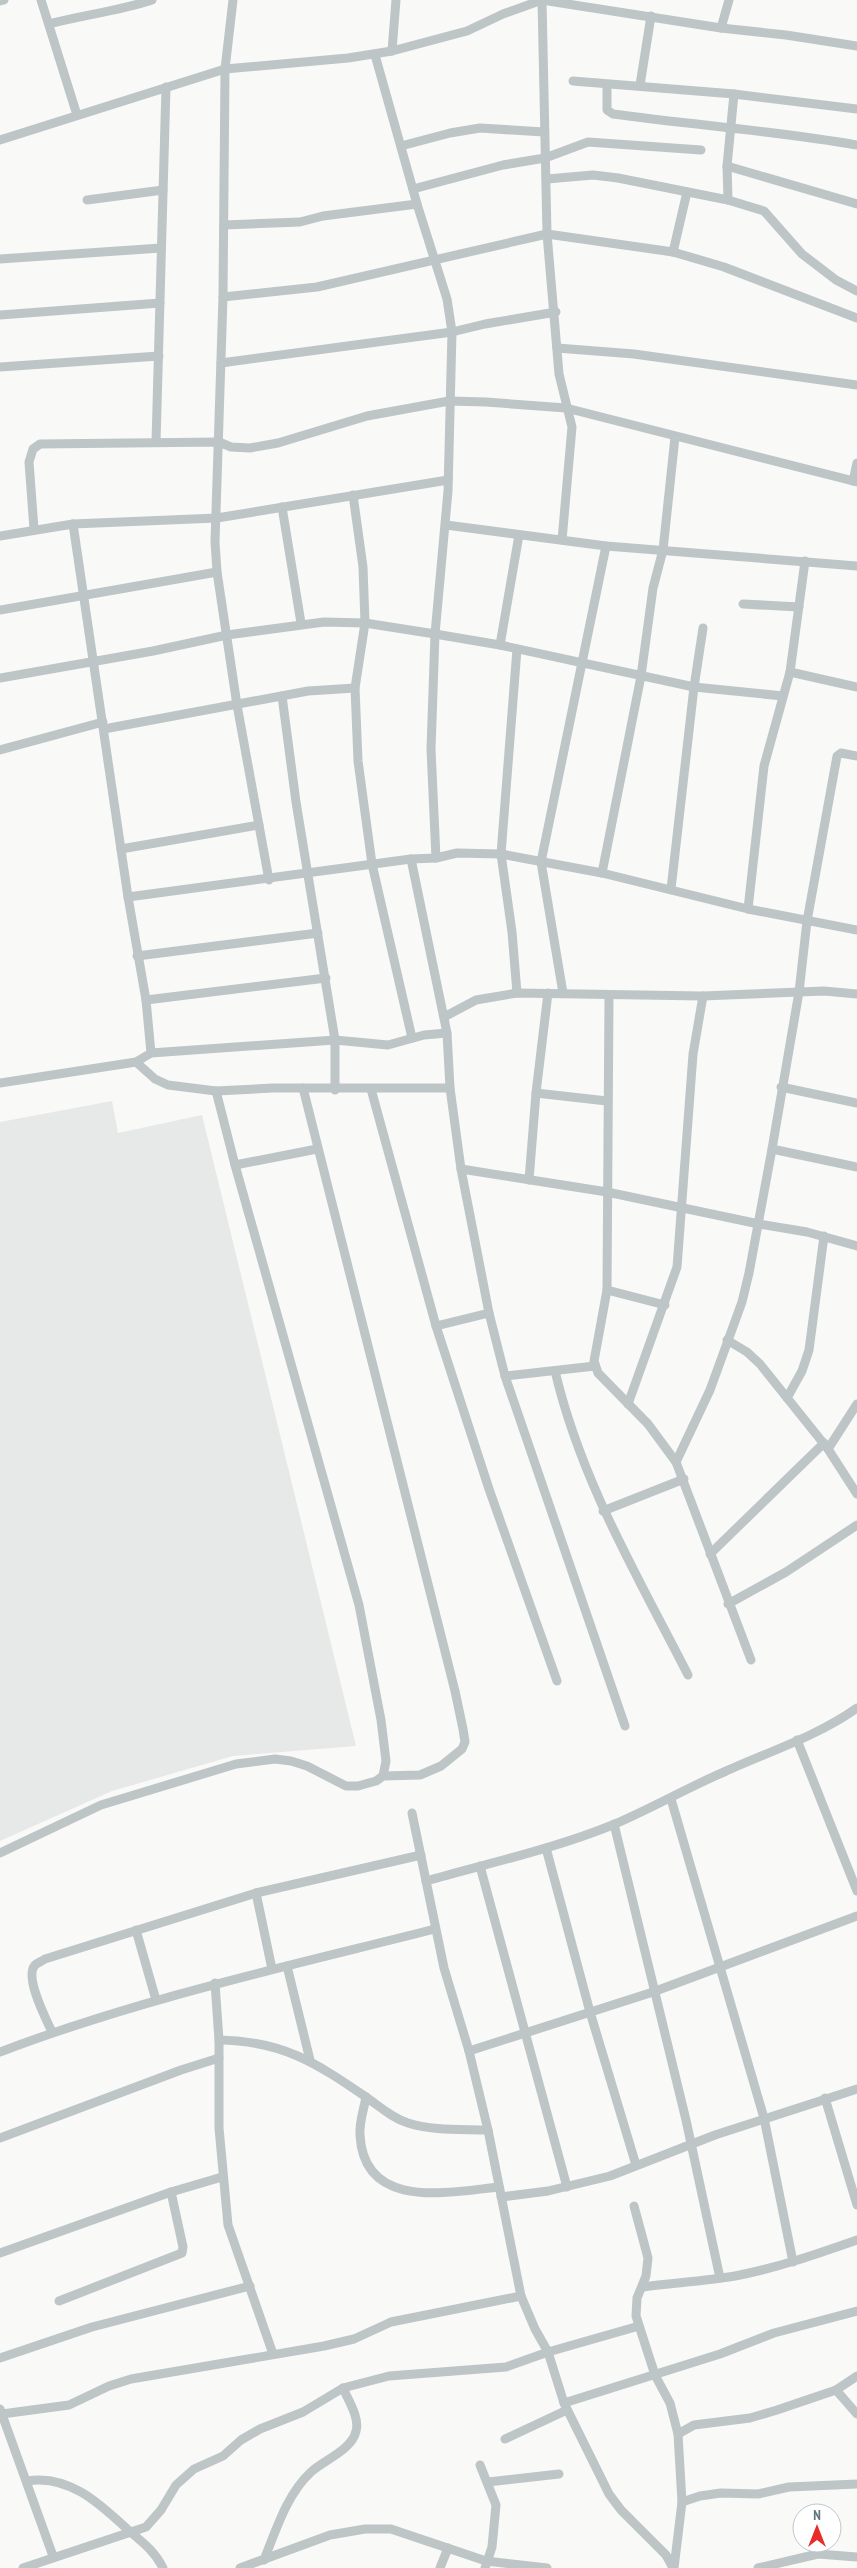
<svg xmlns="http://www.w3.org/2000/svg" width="857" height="2568" font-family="'PT Sans Narrow',sans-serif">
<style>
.built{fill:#e7e9e8}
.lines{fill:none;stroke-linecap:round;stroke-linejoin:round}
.minor{stroke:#bdc5c7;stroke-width:9}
</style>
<rect width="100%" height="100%" fill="#f9f9f7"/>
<!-- built -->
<polygon class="built" points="112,1101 118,1133 202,1115 356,1746 233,1756 112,1791 0,1841 0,1122"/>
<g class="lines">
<!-- minor -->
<g class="minor">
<polyline points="41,0 77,115"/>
<polyline points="233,0 225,69 223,297 215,542 217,572 237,705 269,880"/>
<polyline points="542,0 547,234 559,374 572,427 562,540"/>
<polyline points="0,1 4,0"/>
<path d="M49,24C84,15 118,11 152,0"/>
<polyline points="721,28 729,0"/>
<polyline points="392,51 396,0"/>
<polyline points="375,55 417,204 447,299 452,332 448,491 435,634 431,749 436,858"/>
<polyline points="573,81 734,94 857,109"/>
<path d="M607,85V110L613,114C694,125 776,131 857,145"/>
<polyline points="640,85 651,16"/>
<polyline points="734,94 727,166 857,204"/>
<polyline points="0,140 225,69 348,58 392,51 467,31 503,14 542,0 721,28 786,35 857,46"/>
<polyline points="401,146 450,133 480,128 544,132"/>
<polyline points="727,166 728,200"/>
<polyline points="547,179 593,175 618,178 728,200 764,211 802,254 836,280 857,291"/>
<polyline points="413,189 503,165 545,158 588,142 701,150"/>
<polyline points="87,200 163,190"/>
<polyline points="224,225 300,222 323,216 417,204"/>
<polyline points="673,252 687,192"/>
<polyline points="0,259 161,248"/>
<polyline points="223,297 317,287 547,234 673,252 724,267 857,318"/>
<polyline points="0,315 160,303"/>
<polyline points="557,348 634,354 857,385"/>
<polyline points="221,363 452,332 485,324 556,312"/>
<polyline points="0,367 159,356"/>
<polyline points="156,442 166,87"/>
<polyline points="853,481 857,463"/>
<polyline points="353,495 363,567 365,623 355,688 358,761 372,864 412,1038"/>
<polyline points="282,507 301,623"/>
<polyline points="446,525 606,546 857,566"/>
<polyline points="34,529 29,462 33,449 40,444 219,442 231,447 250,448 278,443 367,416 449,401 486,402 566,408 857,482"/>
<polyline points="0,536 73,524 217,518 448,480"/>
<polyline points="743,604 799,607"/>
<polyline points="0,610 217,572"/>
<polyline points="500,645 519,535"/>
<polyline points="517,649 501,854 512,932 517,993"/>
<polyline points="790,672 857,687"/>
<polyline points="0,678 153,651 227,635 324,622 365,623 435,634 500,645 694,687 783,696"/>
<polyline points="282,696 296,802 335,1040 335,1090"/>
<polyline points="104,729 308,691 355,688"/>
<polyline points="0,750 103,722"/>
<polyline points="121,849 259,825"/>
<polyline points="411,859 447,1033 450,1088 461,1169 489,1313 505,1376 625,1726"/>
<polyline points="602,873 641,676 653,588 663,550 675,437"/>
<polyline points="671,889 694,687 703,628"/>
<polyline points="128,897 411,859 436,858 457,853 501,854 602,873 748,909 857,930"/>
<polyline points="748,909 764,766 790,672 805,561"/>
<polyline points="137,956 318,933"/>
<polyline points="563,993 541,862 606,546"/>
<polyline points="609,996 607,1290 594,1361 598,1373 648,1424 676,1462"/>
<polyline points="146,1000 326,978"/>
<polyline points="444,1017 476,1000 517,993 703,996 824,991 857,994"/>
<polyline points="151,1053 335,1040 388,1045 424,1035 447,1033"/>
<polyline points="136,1062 155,1079 168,1085 216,1091 273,1088 450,1088"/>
<polyline points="0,1083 136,1062 151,1053 146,1000 128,897 73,524"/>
<polyline points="781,1087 857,1103"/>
<polyline points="371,1089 436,1326 489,1489 557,1681"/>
<polyline points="216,1091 235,1165 359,1605 381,1720 386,1761 383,1776"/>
<polyline points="536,1093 607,1101"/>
<polyline points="772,1149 857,1167"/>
<polyline points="235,1165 317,1149"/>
<polyline points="461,1169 607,1192 759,1224 807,1232 857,1246"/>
<polyline points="529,1180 536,1093 548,993"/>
<polyline points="607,1290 665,1305"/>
<polyline points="436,1326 489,1313"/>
<polyline points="727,1340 747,1352 760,1364 828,1449 857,1494"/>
<path d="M555,1371C581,1481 637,1575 688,1675"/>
<polyline points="505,1376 595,1366"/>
<polyline points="787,1398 802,1371 809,1350 824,1236"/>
<polyline points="628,1404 677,1267 693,1054 703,996"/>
<polyline points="828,1449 857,1404"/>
<polyline points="603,1511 684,1479"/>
<polyline points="710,1554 824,1443"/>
<polyline points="728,1604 786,1572 857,1525"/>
<polyline points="751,1660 676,1462 710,1390 742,1302 749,1273 772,1149 799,992 807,921 837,756 841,753 857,756"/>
<polyline points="797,1740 857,1891"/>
<polyline points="671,1799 764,2118 793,2262"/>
<polyline points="412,1813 444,1968 469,2051 488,2130 521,2296 535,2329 548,2352 564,2403 609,2494 621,2510 666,2555 673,2568"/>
<polyline points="614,1824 686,2120 720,2278"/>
<polyline points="546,1848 590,2012 636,2165"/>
<polyline points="0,1853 101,1805 236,1764 275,1759 291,1761 307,1766 346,1786 358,1786 376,1781 383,1776 420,1775 441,1766 462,1749 465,1742 463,1729 455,1691 303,1088"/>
<polyline points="480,1866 567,2187"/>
<path d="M426,1881C489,1863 554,1849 615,1824C652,1808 687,1788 724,1772C768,1752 818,1736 857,1708"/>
<polyline points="256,1893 272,1969"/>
<polyline points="136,1930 156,2000"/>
<polyline points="287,1966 310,2060"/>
<polyline points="215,1983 219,2040 219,2128 228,2225 273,2354"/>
<path d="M52,2032C46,2019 24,1977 35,1965C37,1963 42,1961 45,1959L256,1893L421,1855"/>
<path d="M219,2040C282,2041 315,2062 366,2097C379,2106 392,2118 408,2123C432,2131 462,2129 488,2130"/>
<polyline points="469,2051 653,1992 857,1916"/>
<path d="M0,2052C142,1998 289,1966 435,1929"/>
<path d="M366,2097C364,2109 359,2122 360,2135C364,2211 449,2192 499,2187"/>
<polyline points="825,2098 857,2205"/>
<polyline points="0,2138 181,2070 219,2058"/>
<polyline points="501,2197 548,2191 610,2176 715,2135 857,2089"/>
<polyline points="634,2206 648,2258 646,2276 637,2298 636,2316 655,2375 670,2403 678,2434 694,2425 750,2418 777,2410 836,2390 857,2376"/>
<polyline points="0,2253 171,2192 222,2177"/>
<path d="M643,2287C673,2283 705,2281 735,2276C777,2268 817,2254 857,2240"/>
<polyline points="59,2301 182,2253 183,2247 171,2192"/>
<polyline points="0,2358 92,2327 250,2286"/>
<polyline points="836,2390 857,2414"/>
<polyline points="564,2403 720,2354 774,2333 857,2311"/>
<polyline points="0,2409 53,2556"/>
<polyline points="2,2414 69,2405 109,2386 131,2379 324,2346 354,2339 391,2322 521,2296"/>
<polyline points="505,2439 567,2410"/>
<polyline points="480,2465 496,2505 492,2547 485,2568"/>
<path d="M27,2481C68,2474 99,2503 127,2529C142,2542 154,2550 163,2568"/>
<polyline points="488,2482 559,2474"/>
<polyline points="682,2502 700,2496 721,2493 758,2494 789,2487 857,2484"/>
<path d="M264,2560C276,2530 287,2494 311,2472C324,2460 352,2450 356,2431C360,2418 348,2400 343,2388"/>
<polyline points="23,2568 146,2527 161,2510 176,2485 194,2469 223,2456 241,2440 260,2429 303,2412 343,2388 389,2376 506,2367 548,2352 639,2326"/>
<polyline points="240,2568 330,2535 365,2529 391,2529 486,2561 547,2568"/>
<polyline points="440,2568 448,2548"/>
<polyline points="674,2568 682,2502 678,2434"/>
<polyline points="758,2568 818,2554 857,2557"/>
</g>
</g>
<!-- north arrow -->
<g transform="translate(817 2528)"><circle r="24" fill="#ffffff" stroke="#bfc8cb"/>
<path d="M0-4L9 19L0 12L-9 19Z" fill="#e82d28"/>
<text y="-8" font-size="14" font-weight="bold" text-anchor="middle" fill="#5e767d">N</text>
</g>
</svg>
